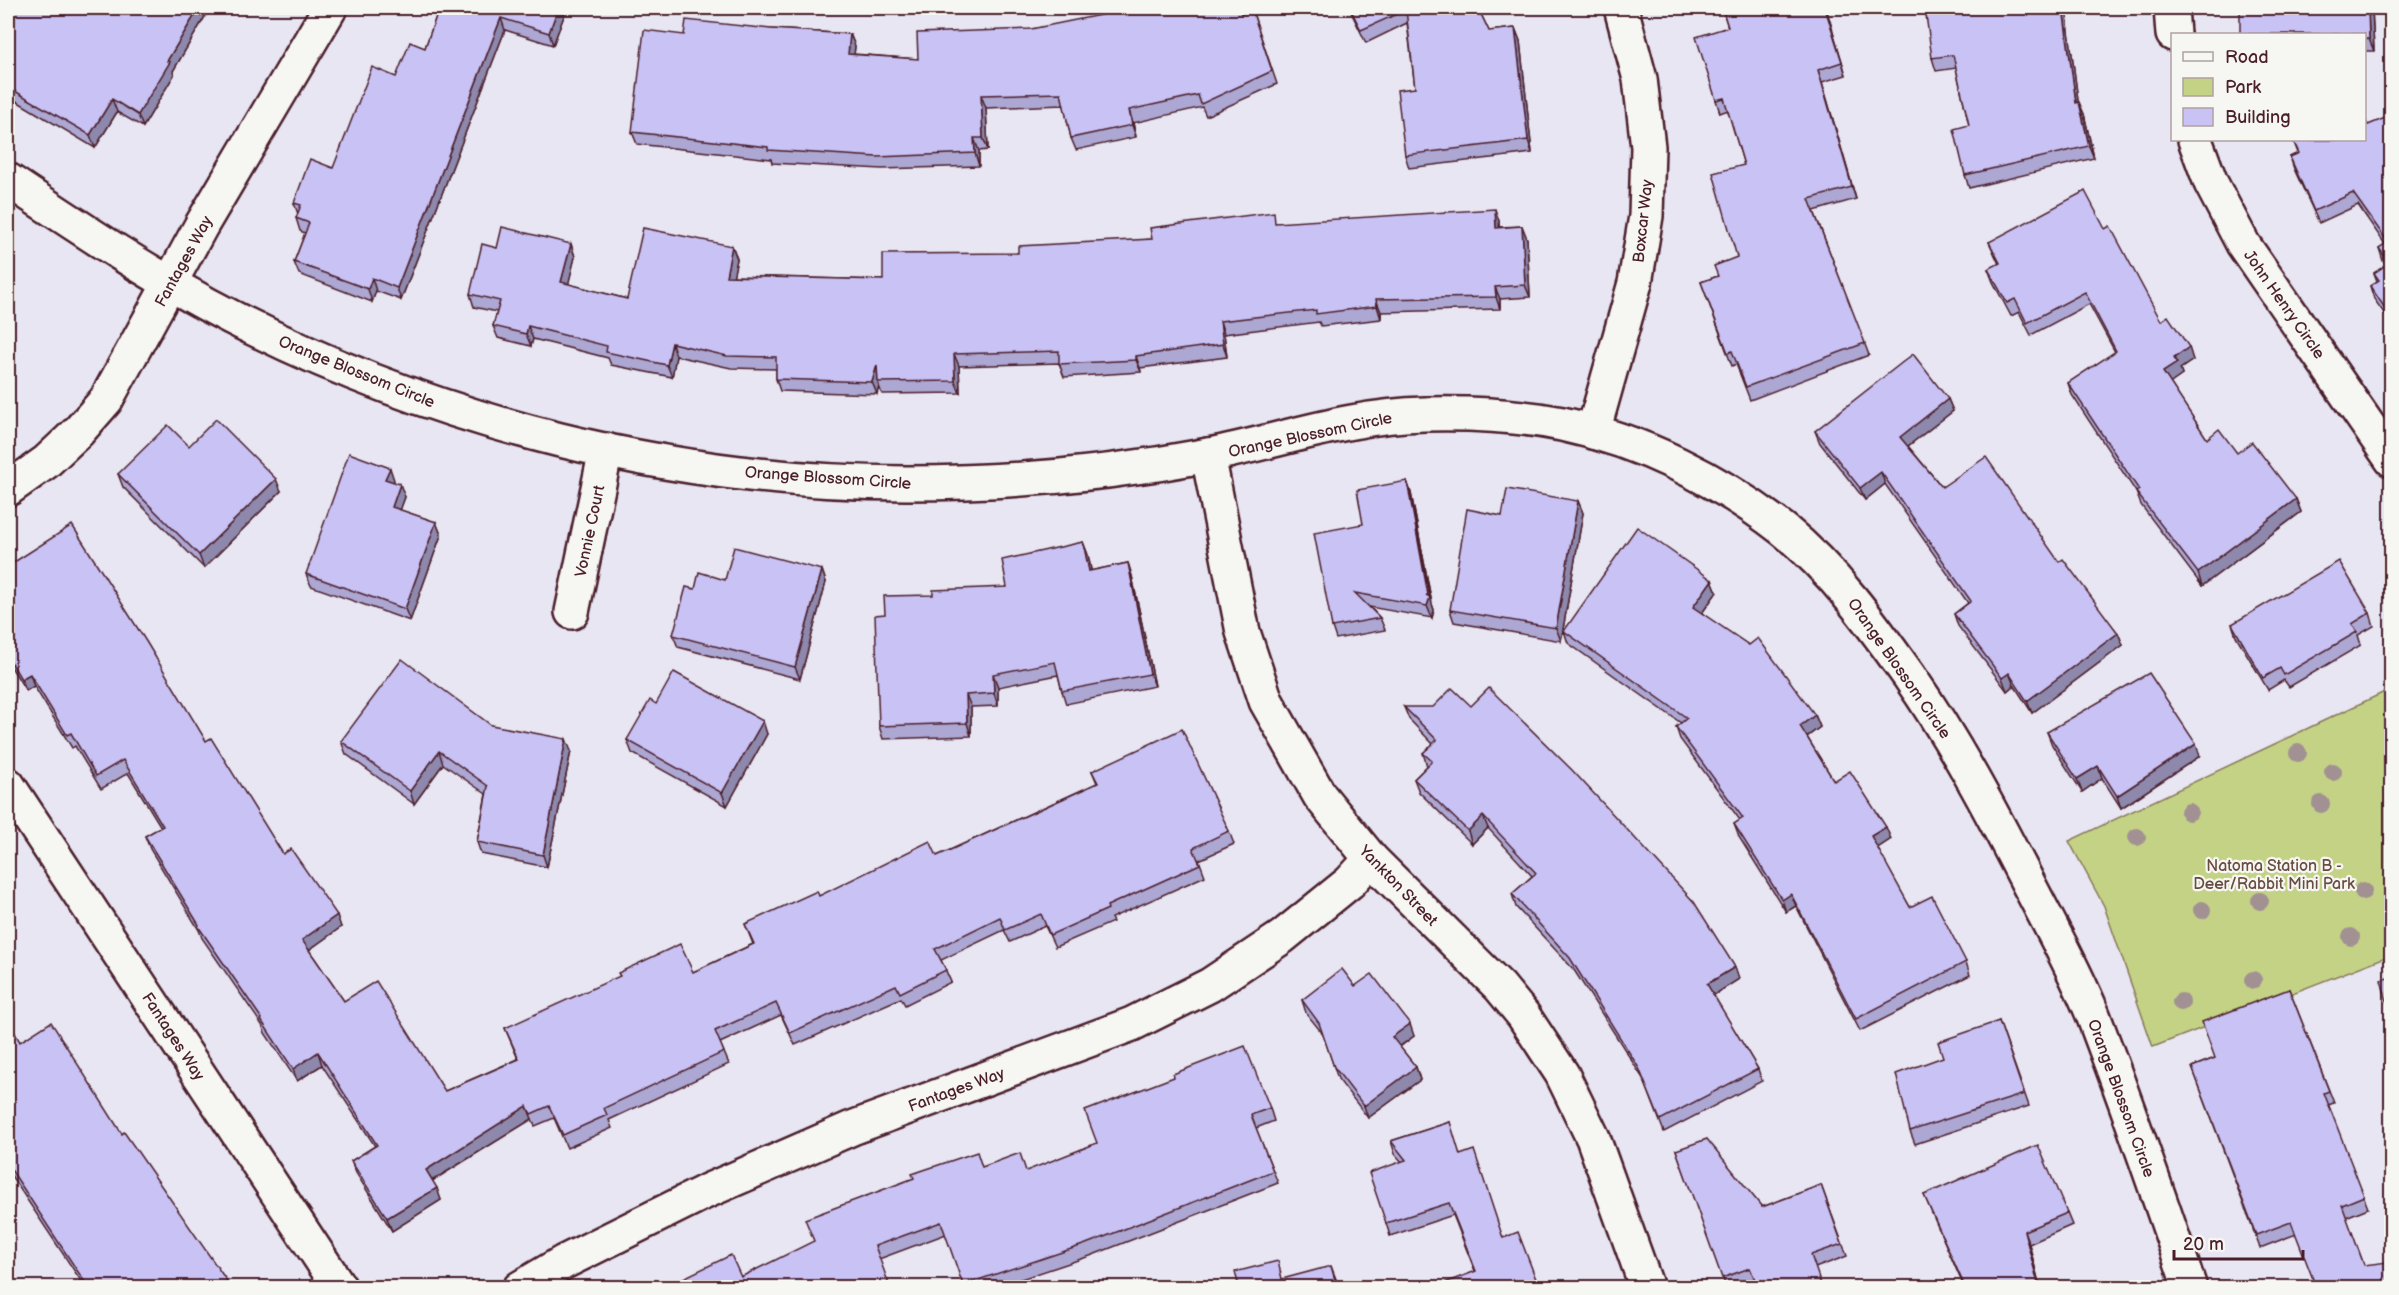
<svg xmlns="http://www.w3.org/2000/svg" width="2399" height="1295" font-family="'Balsamiq Sans',sans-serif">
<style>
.green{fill:#c4d286;stroke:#877858;stroke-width:1.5}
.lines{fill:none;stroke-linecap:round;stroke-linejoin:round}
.street-casing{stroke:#4a1f2b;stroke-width:38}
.street{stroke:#f6f6f2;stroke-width:33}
.tree{fill:#a29192}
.wall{fill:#ada7d3;stroke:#4a1f2b;stroke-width:1.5}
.shaded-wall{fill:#8d88ac;stroke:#4a1f2b;stroke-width:1.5}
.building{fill:#c9c2f5;stroke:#4a1f2b;stroke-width:1.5}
.labels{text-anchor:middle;stroke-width:4.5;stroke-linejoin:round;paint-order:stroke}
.street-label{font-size:16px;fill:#4a1f2b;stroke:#f6f6f2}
.park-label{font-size:16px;fill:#684c42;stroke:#f6f6f2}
</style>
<rect width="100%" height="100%" fill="#e8e6f3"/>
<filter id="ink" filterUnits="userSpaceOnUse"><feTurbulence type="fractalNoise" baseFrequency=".0167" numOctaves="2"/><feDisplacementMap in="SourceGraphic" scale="12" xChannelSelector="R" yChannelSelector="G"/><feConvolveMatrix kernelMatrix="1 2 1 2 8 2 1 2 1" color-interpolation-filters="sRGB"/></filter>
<g filter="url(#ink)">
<!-- green -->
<polygon class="green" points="2391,689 2391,955 2153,1047 2104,906 2069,841"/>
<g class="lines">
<defs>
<g id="street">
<polyline points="2171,8 2173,34"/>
<polyline points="2195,140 2211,183 2243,244 2392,460"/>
<path d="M8,180C80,228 153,277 231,317C438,423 674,483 907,483C1008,483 1110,474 1209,455C1280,441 1352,415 1425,414C1471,413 1517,415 1562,424C1642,441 1720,480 1784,530C1834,571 1872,624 1909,676C1954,741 1990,809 2026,879C2049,924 2074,968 2093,1015C2127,1105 2159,1196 2190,1288"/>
<polyline points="1593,432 1635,283 1646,216 1648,147 1640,79 1621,8"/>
<polyline points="1208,455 1243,632 1266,701 1320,796 1371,859 1500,987 1523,1015 1562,1074 1593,1138 1647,1288"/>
<polyline points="8,489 46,462 78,432 106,400 201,226 330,8"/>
<polyline points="572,612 606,450"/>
<polyline points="8,785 340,1288"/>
<polyline points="520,1288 564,1262 707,1191 852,1128 1132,1024 1210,985 1282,937 1350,882 1371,859"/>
</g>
</defs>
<!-- street casing -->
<use href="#street" class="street-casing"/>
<!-- street -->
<use href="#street" class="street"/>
</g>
<!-- trees -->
<g class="tree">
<circle cx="2298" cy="753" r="9"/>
<circle cx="2333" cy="772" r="9"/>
<circle cx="2321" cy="804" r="9"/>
<circle cx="2189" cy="812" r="9"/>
<circle cx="2137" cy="837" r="9"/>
<circle cx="2363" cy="891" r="9"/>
<circle cx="2260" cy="901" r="9"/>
<circle cx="2202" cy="910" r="9"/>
<circle cx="2351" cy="937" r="9"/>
<circle cx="2253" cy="980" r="9"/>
<circle cx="2181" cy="1002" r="9"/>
</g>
<!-- wall -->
<g class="wall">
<polygon points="8,8 210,8 173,71 174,75 143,127 117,112 95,148 8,96"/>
<polygon points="439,8 567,8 553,45 505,30 401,300 376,291 372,302 299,274 294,262 305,233 300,231 296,218 298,214 294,203 333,168 396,77 425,48"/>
<polygon points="1349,8 1478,8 1489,31 1515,28 1520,41 1532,153 1409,168 1405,155 1415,88 1407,23 1366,43"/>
<polygon points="1722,8 1826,8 1846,75 1822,82 1856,199 1814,211 1869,355 1750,400 1736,364 1732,366 1701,282 1718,276 1737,257 1744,165 1728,110 1720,113 1716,100 1728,27"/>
<polygon points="2066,8 2078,102 2084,114 2094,158 1969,188 1965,175 1969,125 1956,68 1936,71 1932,58"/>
<polygon points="2372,8 2374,51 2364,51 2364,34"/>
<polygon points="1252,10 1277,84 1206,116 1202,107 1133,123 1136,137 1076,150 1071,138 1064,105 986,108 988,150 979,151 979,166 882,169 772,163 771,159 637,144 632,132 684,35 771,29 850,34 855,46 854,54 918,59 1031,29 1242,14"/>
<polygon points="2391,120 2391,323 2374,299 2370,286 2377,281 2374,273 2386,265 2383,261 2379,248 2385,244 2358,205 2319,223 2294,169 2290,157 2298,153 2293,140 2368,125"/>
<polygon points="1499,221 1499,227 1522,226 1527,239 1530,297 1500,299 1500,309 1381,312 1381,319 1321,326 1319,322 1224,334 1227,357 1140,368 1141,372 1064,377 1059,363 959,366 960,393 882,394 879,386 877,394 780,391 776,379 776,369 731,368 676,356 672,377 611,365 608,358 533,339 531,346 498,338 493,326 497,312 474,307 470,294 497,248 571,244 575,257 568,284 627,299 732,246 737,259 733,276 883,280 1018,253 1152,239 1278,223"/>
<polygon points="2105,229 2161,321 2193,360 2180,369 2182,375 2170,383 2207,439 2237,453 2296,499 2301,512 2202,586 2141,505 2136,492 2072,395 2068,383 2115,352 2089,304 2031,335 2019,312 2011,316 1993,282 1988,269 1999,264 1989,242"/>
<polygon points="1948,399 1953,411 1908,446 1942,487 2059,562 2118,633 2123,645 2032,713 2014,685 2007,691 1958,626 1954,614 1968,603 1885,484 1865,500 1820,443 1815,431"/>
<polygon points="189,446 281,491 204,568 123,487 118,474"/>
<polygon points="394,480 393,482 405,497 400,510 436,522 441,535 410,621 311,586 306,574"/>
<polygon points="1407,481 1411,493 1432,604 1434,610 1432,618 1370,607 1380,618 1385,630 1336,639 1332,627 1363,524"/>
<polygon points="1578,501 1583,513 1561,641 1454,622 1450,610 1502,516"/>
<polygon points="1083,542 1088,555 1091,571 1128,563 1132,576 1155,686 1066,704 1062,691 1058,675 998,687 998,706 971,707 971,736 883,739 879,726 885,614 1007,587"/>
<polygon points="8,566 206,741 283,854 341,927 309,950 344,1001 445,1091 518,1059 505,1028 693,972 753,944 745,924 819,896 937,856 1097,783 1092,771 1229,831 1234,844 1199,860 1205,876 1111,918 1113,922 1055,947 1045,926 1010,942 1004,930 941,960 951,982 905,1005 901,998 795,1045 781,1015 720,1043 729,1064 609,1120 612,1128 567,1148 554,1118 535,1126 532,1119 432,1181 441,1200 392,1231 356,1173 351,1161 375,1146 322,1065 297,1081 265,1033 262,1025 202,938 199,930 150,849 145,836 161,827 128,773 101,789 75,746 72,748 34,686 26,691 8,662 8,606 12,603 8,597"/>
<polygon points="822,570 826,582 800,679 678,647 673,635 695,589"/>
<polygon points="1712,580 1717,592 1702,613 1815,715 1820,727 1807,737 1834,781 1891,839 1877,848 1910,907 1966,962 1970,975 1860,1031 1796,906 1786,912 1739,837 1734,824 1740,820 1680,739 1676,727 1681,723 1568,643 1564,631"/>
<polygon points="2370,613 2374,626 2358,635 2361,645 2289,687 2284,680 2268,690 2236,636 2232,624"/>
<polygon points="656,704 767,734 727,806 632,753 627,740"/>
<polygon points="1404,707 1735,967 1739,979 1713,995 1758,1069 1762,1081 1664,1132 1644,1080 1574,970 1516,907 1512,894 1532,876 1488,828 1472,844 1419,792 1414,779 1427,766 1423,753 1433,744 1409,719"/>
<polygon points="491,725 571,751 547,867 481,854 477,842 486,794 443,764 414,804 346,754 341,741"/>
<polygon points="2047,732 2200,756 2121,808 2102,778 2082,792 2052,745"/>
<polygon points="1355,986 1414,1036 1400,1047 1416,1067 1420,1080 1368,1118 1338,1079 1323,1034 1306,1013 1302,1000"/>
<polygon points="2289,989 2334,1103 2328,1105 2368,1208 2346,1217 2364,1265 2391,1287 2296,1234 2260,1248 2192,1067 2215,1058"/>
<polygon points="8,1021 20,1042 122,1134 231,1287 85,1287 8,1171"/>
<polygon points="1999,1021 2029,1106 1915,1144 1910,1131 1943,1057"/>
<polygon points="1270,1108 1274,1121 1256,1128 1278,1183 1090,1256 997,1287 964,1287 946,1234 879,1259 741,1277 982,1167 1026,1171"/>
<polygon points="1450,1122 1475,1271 1453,1215 1390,1236 1386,1223 1402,1162 1395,1154 1391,1141"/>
<polygon points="1676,1150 1762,1207 1821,1185 1847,1256 1815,1268 1755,1280 1734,1287 1726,1287"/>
<polygon points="1924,1195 2067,1213 2072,1225 2029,1244 2040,1287 1964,1287"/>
</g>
<!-- shaded-wall -->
<g class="shaded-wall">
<polygon points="199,8 210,8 173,71 174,75 143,127 138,115 167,61"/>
<polygon points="558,8 567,8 553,45 549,33"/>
<polygon points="1825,8 1826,8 1846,75 1842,62"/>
<polygon points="2063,8 2066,8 2080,115 2076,103"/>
<polygon points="2368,8 2372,8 2374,51 2369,39"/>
<polygon points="501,18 505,30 401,300 397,288"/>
<polygon points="1515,28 1520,41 1532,153 1528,140"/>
<polygon points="850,34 855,46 853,66 848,54"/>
<polygon points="1818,70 1822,82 1856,199 1852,187"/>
<polygon points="981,95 986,108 988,150 983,138"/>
<polygon points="112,99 117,112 95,148 90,135"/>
<polygon points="2079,102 2084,114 2094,158 2089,146"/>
<polygon points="1129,110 1133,123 1136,137 1132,125"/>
<polygon points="974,138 979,151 979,166 975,153"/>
<polygon points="1495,209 1499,221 1500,240 1496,228"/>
<polygon points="1522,226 1527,239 1530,297 1525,285"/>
<polygon points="571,244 575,257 566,294 561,282"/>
<polygon points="732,246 737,259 731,288 726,276"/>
<polygon points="372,278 376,291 372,302 368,289"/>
<polygon points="1495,287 1500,299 1500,309 1496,297"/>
<polygon points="1376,299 1381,312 1381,319 1377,306"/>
<polygon points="1220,321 1224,334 1227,357 1223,344"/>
<polygon points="528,326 533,339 531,346 526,334"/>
<polygon points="672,343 676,356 672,377 667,365"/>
<polygon points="2189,347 2193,360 2180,369 2182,375 2168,385 2163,372 2174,358"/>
<polygon points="954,354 959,366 960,393 955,381"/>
<polygon points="1136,356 1140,368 1141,372 1136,360"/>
<polygon points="877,365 878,382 879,386 877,394 872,382"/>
<polygon points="1948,399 1953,411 1904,449 1900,437"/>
<polygon points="390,468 394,480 390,492 385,479"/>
<polygon points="1881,472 1885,484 1865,500 1860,488"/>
<polygon points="276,479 281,491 204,568 199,555"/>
<polygon points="1407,481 1411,493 1432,604 1434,610 1432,618 1427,606 1430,598"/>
<polygon points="400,484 405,497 397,519 392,507"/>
<polygon points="2296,499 2301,512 2202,586 2198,573"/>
<polygon points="1578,501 1583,513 1561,641 1556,628"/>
<polygon points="436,522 441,535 410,621 405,609"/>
<polygon points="1083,542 1088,555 1094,583 1089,571"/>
<polygon points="1128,563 1132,576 1155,686 1150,674"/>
<polygon points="822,570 826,582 800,679 795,667"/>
<polygon points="1712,580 1717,592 1697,620 1693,607"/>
<polygon points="2118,633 2123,645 2032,713 2027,701"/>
<polygon points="2009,673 2014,685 2007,691 2002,678"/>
<polygon points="30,674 34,686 26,691 21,679"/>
<polygon points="993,674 998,687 998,706 994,693"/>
<polygon points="966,695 971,707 971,736 967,723"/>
<polygon points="1815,715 1820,727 1805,738 1800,726"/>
<polygon points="763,721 767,734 727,806 722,793"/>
<polygon points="566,739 571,751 547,867 543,855"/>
<polygon points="2196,744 2200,756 2121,808 2117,796"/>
<polygon points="439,751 443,764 414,804 410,791"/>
<polygon points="2098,766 2102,778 2082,792 2077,779"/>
<polygon points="1483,816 1488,828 1472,844 1468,831"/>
<polygon points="1886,827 1891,839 1876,849 1871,836"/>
<polygon points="1791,894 1796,906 1786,912 1782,900"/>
<polygon points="337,915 341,927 306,952 302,940"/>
<polygon points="1735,967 1739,979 1711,997 1707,984"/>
<polygon points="1410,1024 1414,1036 1396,1049 1392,1037"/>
<polygon points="318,1052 322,1065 297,1081 293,1069"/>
<polygon points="1416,1067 1420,1080 1368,1118 1364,1106"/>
<polygon points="527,1106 532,1119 430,1182 426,1170"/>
<polygon points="437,1188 441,1200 392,1231 387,1218"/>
<polygon points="2024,1231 2029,1244 2040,1287 2039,1287"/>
<polygon points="2388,1262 2391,1273 2391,1287"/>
<polygon points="1331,1266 1336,1279 1338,1287 1337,1287"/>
</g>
<!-- building -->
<g class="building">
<polygon points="8,8 199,8 167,61 170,62 138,115 112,99 90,135 8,87"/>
<polygon points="439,8 558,8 549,33 501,18 397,288 372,278 368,289 294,262 309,223 296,218 301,205 294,203 310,159 333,168 372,67 396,77 410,42 425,48"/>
<polygon points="1135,8 1239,8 1241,14 1252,10 1272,71 1201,104 1198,95 1129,110 1132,125 1071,138 1061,93 981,95 983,138 974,138 975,153 877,157 768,150 768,147 632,132 644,30 684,35 686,20 771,29 850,34 848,54 918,59 917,33 1031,29"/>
<polygon points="1350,8 1478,8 1489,31 1515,28 1528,140 1405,155 1397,90 1415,88 1406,10 1361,30"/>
<polygon points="1722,8 1825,8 1842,62 1818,70 1852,187 1809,199 1865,343 1746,387 1732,351 1728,353 1701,282 1718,276 1714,266 1737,257 1713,173 1744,165 1724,98 1716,100 1696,37 1728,27"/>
<polygon points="1925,8 2063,8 2076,103 2079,102 2089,146 1965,175 1954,129 1969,125 1953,55 1932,58"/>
<polygon points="2240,8 2368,8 2369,39 2364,39 2364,34 2240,34"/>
<polygon points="2390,116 2391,120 2391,317 2370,286 2379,280 2374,273 2389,263 2379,248 2388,242 2353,193 2314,211 2290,157 2299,153 2293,140 2364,140 2364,118 2368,125"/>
<polygon points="2085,191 2105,229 2110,226 2161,321 2168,316 2189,347 2174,358 2177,363 2163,372 2207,439 2219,429 2237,453 2252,442 2296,499 2198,573 2136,492 2139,490 2068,383 2116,351 2085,292 2027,323 2015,299 2007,303 1988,269 2000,263 1989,242"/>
<polygon points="1495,209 1496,228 1522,226 1525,285 1495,287 1496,297 1376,299 1377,306 1316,314 1316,310 1220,321 1223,344 1136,356 1136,360 1059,364 1059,351 954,354 955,381 878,382 877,365 872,382 776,379 776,357 727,356 672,343 667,365 606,352 607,346 528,326 526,334 493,326 500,301 470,294 482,244 497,248 502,227 571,244 561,282 627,299 643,228 732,246 726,276 883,280 883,254 1018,253 1018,246 1152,239 1150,228 1274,212 1275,223"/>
<polygon points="1913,354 1948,399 1900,437 1942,487 1986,457 2059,562 2063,559 2118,633 2027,701 2009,673 2002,678 1954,614 1971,601 1881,472 1860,488 1815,431"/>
<polygon points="216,419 276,479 199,555 118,474 168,425 189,446"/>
<polygon points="349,453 390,468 385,479 400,484 392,507 436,522 405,609 306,574"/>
<polygon points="1407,481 1428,595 1426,595 1430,597 1427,606 1355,593 1380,618 1332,627 1314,533 1363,524 1357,490"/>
<polygon points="1507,489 1578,501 1556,628 1450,610 1467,509 1502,516"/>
<polygon points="72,525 147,643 206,741 211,738 283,854 291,849 337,915 302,940 344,1001 376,981 445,1091 519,1059 505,1028 620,976 618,973 680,944 693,972 754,944 745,924 817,891 819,896 930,841 937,856 1098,783 1092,771 1182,729 1229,831 1193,848 1200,864 1107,906 1108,909 1050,935 1041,914 1005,930 1000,917 935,949 946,970 900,993 896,985 790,1033 776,1003 715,1031 724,1052 604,1108 607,1115 563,1135 549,1106 531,1114 527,1106 426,1170 437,1188 387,1218 351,1161 377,1145 318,1052 293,1069 261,1020 262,1019 198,926 199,925 145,836 163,826 123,760 96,776 71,733 67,735 30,674 21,679 8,657 8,639 9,638 8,635 8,606 14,602 8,592 8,566"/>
<polygon points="1637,527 1712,580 1693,607 1749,645 1758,638 1815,715 1800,726 1834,781 1850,771 1886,827 1871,836 1910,907 1932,896 1966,962 1856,1019 1791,894 1782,900 1734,824 1743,818 1676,727 1687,718 1564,631"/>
<polygon points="1083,542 1089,571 1128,563 1150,674 1062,691 1055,662 993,674 994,693 966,695 967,723 879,726 875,615 885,614 884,596 933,595 933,590 1007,587 1002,560"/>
<polygon points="734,547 822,570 795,667 673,635 686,587 695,589 699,572 725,580"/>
<polygon points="2339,561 2370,613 2352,624 2357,632 2284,675 2280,668 2263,678 2232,624"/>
<polygon points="402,659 491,725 566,739 543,855 477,842 488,786 439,751 410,791 341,741"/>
<polygon points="674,672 763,721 722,793 627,740 650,700 656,704"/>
<polygon points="2149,673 2196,744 2117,796 2098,766 2077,779 2047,732"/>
<polygon points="1452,688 1471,706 1489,688 1572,770 1694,902 1735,967 1707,984 1758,1069 1660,1120 1639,1068 1570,958 1512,894 1536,873 1483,816 1468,831 1414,779 1432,761 1423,753 1437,740 1404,707 1433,707"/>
<polygon points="2391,957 2391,973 2387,959"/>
<polygon points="1342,969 1355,986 1372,974 1410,1024 1392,1037 1416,1067 1364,1106 1334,1067 1319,1023 1302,1000"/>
<polygon points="2391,977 2391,1016 2381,980"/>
<polygon points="2289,989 2329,1091 2324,1093 2364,1196 2342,1205 2364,1265 2388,1262 2391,1287 2316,1287 2291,1222 2256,1235 2192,1067 2215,1058 2202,1022"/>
<polygon points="8,1021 20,1042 51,1022 122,1134 124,1132 231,1287 88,1287 8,1165"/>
<polygon points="1999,1021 2024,1094 1910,1131 1896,1074 1943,1057 1938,1042"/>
<polygon points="1245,1046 1270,1108 1251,1115 1273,1171 1086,1244 963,1285 941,1222 875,1246 890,1287 668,1287 667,1286 731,1255 741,1277 814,1241 805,1219 914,1178 912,1174 977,1152 982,1167 1020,1153 1026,1171 1097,1143 1085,1111 1174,1077 1173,1074"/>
<polygon points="1450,1122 1460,1155 1474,1150 1503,1238 1518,1232 1539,1287 1434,1287 1476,1271 1449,1203 1386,1223 1369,1173 1406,1160 1391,1141"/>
<polygon points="1707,1139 1762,1207 1821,1185 1842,1244 1811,1255 1822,1287 1758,1287 1750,1268 1722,1278 1676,1150"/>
<polygon points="2038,1145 2067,1213 2024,1231 2039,1287 1965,1287 1924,1195"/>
<polygon points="1278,1261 1282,1279 1331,1266 1337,1287 1226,1287 1238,1283 1235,1272"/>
<polygon points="2069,1285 2070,1287 2058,1287"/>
</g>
</g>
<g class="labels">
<!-- street labels -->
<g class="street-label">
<text transform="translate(1642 221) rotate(-84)" y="6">Boxcar Way</text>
<text transform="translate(183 261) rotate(-61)" y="6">Fantages Way</text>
<text transform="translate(2285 304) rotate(55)" y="6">John Henry Circle</text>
<text transform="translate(357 371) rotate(22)" y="6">Orange Blossom Circle</text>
<text transform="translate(1310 434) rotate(-12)" y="6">Orange Blossom Circle</text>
<text transform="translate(828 477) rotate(4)" y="6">Orange Blossom Circle</text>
<text transform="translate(589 531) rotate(-78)" y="6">Vonnie Court</text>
<text transform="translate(1900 668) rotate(55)" y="6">Orange Blossom Circle</text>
<text transform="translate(1399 885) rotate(46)" y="6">Yankton Street</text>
<text transform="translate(174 1036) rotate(57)" y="6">Fantages Way</text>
<text transform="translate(956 1089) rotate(-20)" y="6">Fantages Way</text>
<text transform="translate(2122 1098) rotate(70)" y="6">Orange Blossom Circle</text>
</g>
<!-- park labels -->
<g class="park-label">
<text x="2274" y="871">Natoma Station B -<tspan x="2274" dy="18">Deer/Rabbit Mini Park</tspan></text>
</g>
</g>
<!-- margin -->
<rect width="2399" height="1295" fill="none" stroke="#f6f6f2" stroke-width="30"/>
<rect x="15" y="15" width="2369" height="1265" fill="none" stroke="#4a1f2b" stroke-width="2" filter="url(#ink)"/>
<!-- legend -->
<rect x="2171" y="33" width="195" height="108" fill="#f6f6f2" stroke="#b1a0a2" stroke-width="1.5"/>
<rect x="2183" y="52" width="30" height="9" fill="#f6f6f2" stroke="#b1a0a2" stroke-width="1.5"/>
<text x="2225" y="63" font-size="18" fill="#4a1f2b">Road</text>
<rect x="2183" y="78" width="30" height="18" fill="#c4d286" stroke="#b1a0a2" stroke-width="1.5"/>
<text x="2225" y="93" font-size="18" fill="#4a1f2b">Park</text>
<rect x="2183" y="108" width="30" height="18" fill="#c9c2f5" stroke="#b1a0a2" stroke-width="1.5"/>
<text x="2225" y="123" font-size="18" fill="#4a1f2b">Building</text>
<!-- scale -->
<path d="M2174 1250v9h129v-9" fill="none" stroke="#4a1f2b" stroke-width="3"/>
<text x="2183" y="1250" font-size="18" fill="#4a1f2b" stroke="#f6f6f2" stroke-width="4.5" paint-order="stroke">20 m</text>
</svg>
